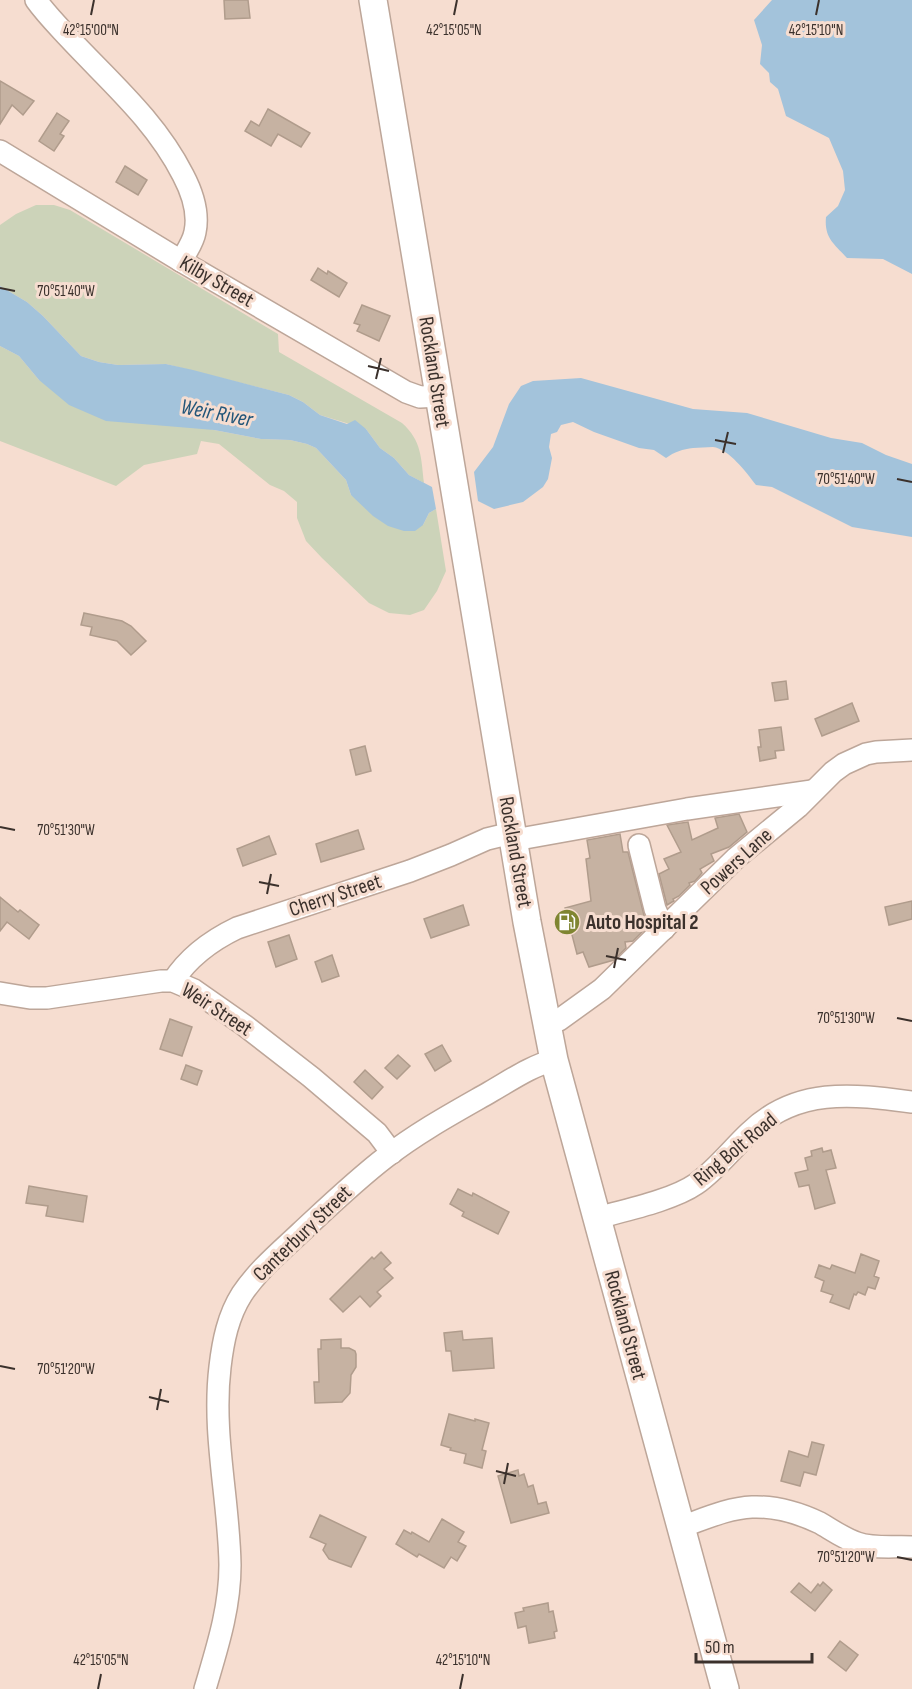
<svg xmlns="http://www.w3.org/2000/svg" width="912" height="1689" font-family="'Sofia Sans Condensed',sans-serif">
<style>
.green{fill:#ccd3b9}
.water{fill:#a3c3db}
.building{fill:#c6b2a2;stroke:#b09c8c;stroke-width:1.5}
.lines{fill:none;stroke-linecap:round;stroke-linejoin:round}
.minor-casing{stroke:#bda699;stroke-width:24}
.major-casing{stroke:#bda699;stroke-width:30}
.minor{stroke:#fff;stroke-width:21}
.major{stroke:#fff;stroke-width:27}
.ticks{fill:none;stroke:#3b312c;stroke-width:2}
.labels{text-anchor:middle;stroke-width:6;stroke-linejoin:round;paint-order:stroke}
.street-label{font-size:21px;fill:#3b312c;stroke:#f6ddd0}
.poi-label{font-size:21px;font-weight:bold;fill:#3b312c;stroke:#f6ddd0;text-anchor:start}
.water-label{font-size:22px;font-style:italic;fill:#235679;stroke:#f6ddd0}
.ticks-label{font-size:15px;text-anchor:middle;fill:#3b312c;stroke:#f6ddd0;stroke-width:6;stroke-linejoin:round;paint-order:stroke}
</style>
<rect width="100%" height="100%" fill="#f6ddd0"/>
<!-- green -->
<g class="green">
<path d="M36,205H54L70,210L278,334L279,352L402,423C422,441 421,458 424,483L409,475L394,458L380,448L366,429L320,415L303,402L289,395L166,364L118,365L99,362L81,356L43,316L27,302L0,286V225L16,214Z"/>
<polygon points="0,346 19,356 39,380 214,430 261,439 290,440 307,444 316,448 346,480 351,495 423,525 429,513 436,509 446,571 437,591 424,610 410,615 389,613 369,603 322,558 306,541 297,518 297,502 284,491 270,485 219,444 201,441 197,454 144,465 116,486 0,441"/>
</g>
<!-- water -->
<g class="water">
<path d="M772,0H912V274L883,259L847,258C834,244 824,238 826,217L838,206L845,190L843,171L829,138L786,116L778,89L770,82L769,73L760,64L762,45L754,20Z"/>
<polygon points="0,286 27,302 43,316 81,356 99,362 118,365 166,364 193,370 289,395 303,402 320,415 347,424 355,420 366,429 380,448 394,458 409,475 432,487 436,509 429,513 423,525 415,531 404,531 388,526 373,516 351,495 346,480 316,448 307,444 290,440 261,439 214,430 106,421 69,405 39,380 19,356 0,346"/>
<path d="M581,378L693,409L747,413L831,438L862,443L886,455L912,464V537L852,527L772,487L756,485C746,472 729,449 713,447C706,447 699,448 693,448C683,449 674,452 666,458L654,450L639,448L594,432L573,422L561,425L557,432L551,434L549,447L552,458L548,479L543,487L523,502L494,509L478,501L474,472L493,447L509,404L521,386L533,381Z"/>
</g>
<!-- building -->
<g class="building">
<polygon points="224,0 248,0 250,18 225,19"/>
<polygon points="0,81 34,101 23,115 12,105 0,124"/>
<polygon points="268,109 310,133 301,147 278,134 271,146 245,131 251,121 259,126"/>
<polygon points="57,113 69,121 60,134 64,136 54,151 39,141"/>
<polygon points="125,166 147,180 138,195 116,182"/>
<polygon points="318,268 327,274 328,271 347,283 339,297 311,280"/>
<polygon points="362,305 390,316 379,341 357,331 360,325 354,323"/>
<polygon points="84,613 122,621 131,626 146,641 131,655 117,641 90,635 92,627 81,625"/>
<polygon points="786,681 788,699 775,701 772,683"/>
<polygon points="852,703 859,721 822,736 815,719"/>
<polygon points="781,727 784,750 775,751 776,758 760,761 758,747 761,747 759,730"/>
<polygon points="365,746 371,771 356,775 350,750"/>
<polygon points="739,814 747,832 729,847 711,854 714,861 700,869 702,873 695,881 689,883 690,885 679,896 673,899 674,901 672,902 667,905 659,874 669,869 664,859 681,852 667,825 688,822 692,840 718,828 715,818"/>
<polygon points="358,830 364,849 321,862 316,844"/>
<polygon points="620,834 623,852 628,852 647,927 633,941 625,942 626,948 614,960 589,967 583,952 577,954 565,908 591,901 586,859 590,858 587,840"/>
<polygon points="269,836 276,854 243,866 237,849"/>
<polygon points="0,897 18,912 20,910 39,925 29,939 7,922 0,931"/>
<polygon points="912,901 912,919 889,925 885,907"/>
<polygon points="463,905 469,925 431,938 424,919"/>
<polygon points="289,935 297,959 276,967 268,942"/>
<polygon points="332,955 339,976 322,982 315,962"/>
<polygon points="170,1019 192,1027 182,1056 160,1049"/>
<polygon points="442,1045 451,1061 435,1071 425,1054"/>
<polygon points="398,1055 410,1066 397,1079 385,1068"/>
<polygon points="186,1065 202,1071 197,1085 181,1079"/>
<polygon points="365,1070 383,1087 372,1099 354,1082"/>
<polygon points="822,1148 823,1152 831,1150 836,1168 826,1170 835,1203 815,1209 809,1185 799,1187 795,1173 808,1170 805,1158 812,1156 811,1151"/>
<polygon points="29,1186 87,1196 83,1222 46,1216 48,1206 26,1203"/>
<polygon points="458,1189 472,1196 473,1193 509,1212 498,1234 462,1216 464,1212 450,1204"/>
<polygon points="381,1252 391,1263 384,1269 393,1278 377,1292 381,1296 370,1307 360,1296 343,1312 330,1299 372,1257 374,1259"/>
<polygon points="861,1254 879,1261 874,1276 879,1278 875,1289 868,1287 865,1295 858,1292 856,1295 854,1294 849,1309 830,1302 833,1295 821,1291 824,1281 815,1277 819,1265 830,1269 832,1265 855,1273"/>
<polygon points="462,1331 463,1340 492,1338 494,1368 453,1371 451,1351 446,1351 444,1333"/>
<polygon points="341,1339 341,1348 349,1348 355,1351 356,1354 356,1367 351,1375 350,1393 342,1402 315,1403 314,1382 319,1382 318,1349 321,1349 321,1340"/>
<polygon points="449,1414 475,1421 475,1419 489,1423 482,1450 486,1451 482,1468 464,1463 466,1454 450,1450 451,1448 441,1445"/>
<polygon points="812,1442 824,1445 816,1475 804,1472 800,1486 781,1481 789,1451 808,1457"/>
<polygon points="518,1470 519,1476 524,1474 528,1487 533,1485 538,1504 546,1502 549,1513 511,1523 498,1476"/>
<polygon points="320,1515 366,1537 351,1567 329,1559 323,1550 326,1544 310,1537"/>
<polygon points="442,1519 464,1532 458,1542 466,1546 457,1561 451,1557 444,1568 419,1554 417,1557 396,1544 404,1530 411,1534 412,1532 429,1542"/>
<polygon points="823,1582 832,1590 815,1611 791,1592 799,1583 811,1593 818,1584 820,1586"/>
<polygon points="548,1603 549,1612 553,1611 557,1631 554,1632 555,1638 529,1643 526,1626 518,1628 515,1613 524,1611 523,1608"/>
<polygon points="840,1641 858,1655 846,1671 828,1657"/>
</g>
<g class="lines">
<defs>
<g id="minor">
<path d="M36,0C46,14 58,26 69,38C110,82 155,120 183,175C192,192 199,213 195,232C193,243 186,252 181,261"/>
<polyline points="0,151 181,261 406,392 420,397 439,396"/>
<polyline points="514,840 687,809 812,791"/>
<polyline points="639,845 655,909 664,929"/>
<path d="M173,981C188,958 212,940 237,928L410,871L451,855L487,839L512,833"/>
<polyline points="0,993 30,998 47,998 161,981 173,981 194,990 244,1025 311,1077 377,1133 392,1153"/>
<polyline points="547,1024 559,1020 602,989 736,858 798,807 833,772 844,764 866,754 876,752 912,750"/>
<path d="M597,1218C626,1210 673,1200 696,1184C716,1170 731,1150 749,1133C796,1087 852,1094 912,1102"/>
<path d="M681,1527C704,1519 728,1508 752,1507C776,1506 799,1513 820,1523C832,1530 843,1538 857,1543C874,1549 894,1546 912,1547"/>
<path d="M205,1689C217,1648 230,1609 230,1565C229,1499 212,1434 220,1367C223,1341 228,1316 242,1294C258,1270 281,1251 301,1232C329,1206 356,1180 386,1157C418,1132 455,1112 490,1092C511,1080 531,1066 554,1060"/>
</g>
<polyline id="major" points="373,0 527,922 554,1060 725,1689"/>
</defs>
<!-- minor casing -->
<use href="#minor" class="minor-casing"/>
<!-- major casing -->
<use href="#major" class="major-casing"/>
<!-- minor -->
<use href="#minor" class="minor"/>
<!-- major -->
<use href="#major" class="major"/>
</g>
<!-- ticks -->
<path class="ticks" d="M91,15L94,0M454,15L457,0M816,15L819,0M0,288L15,291M368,366L389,371M376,379L381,358M715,440L736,444M723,453L728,432M897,479L912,482M0,827L15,830M259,882L279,886M267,894L271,874M606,956L626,960M614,968L618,948M897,1018L912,1021M0,1366L15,1369M149,1397L169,1402M157,1410L161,1389M496,1471L516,1476M504,1484L508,1463M897,1557L912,1560M98,1689L101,1674M460,1689L463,1674"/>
<!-- icons -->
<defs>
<symbol id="fuel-disc" viewBox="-11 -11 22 22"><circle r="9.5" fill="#7f8531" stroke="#f6ddd0"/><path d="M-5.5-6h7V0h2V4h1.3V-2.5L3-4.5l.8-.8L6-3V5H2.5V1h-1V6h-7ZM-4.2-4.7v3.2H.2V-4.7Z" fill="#fff"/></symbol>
</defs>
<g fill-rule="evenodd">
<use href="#fuel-disc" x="552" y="907" width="30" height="30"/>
</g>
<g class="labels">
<!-- street labels -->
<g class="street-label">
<text transform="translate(217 281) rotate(30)" y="7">Kilby Street</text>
<text transform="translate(435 372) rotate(81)" y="7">Rockland Street</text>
<text transform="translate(516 852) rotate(80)" y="7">Rockland Street</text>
<text transform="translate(736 861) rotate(-42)" y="7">Powers Lane</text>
<text transform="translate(335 895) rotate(-18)" y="7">Cherry Street</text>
<text transform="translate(217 1009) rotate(33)" y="7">Weir Street</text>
<text transform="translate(735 1149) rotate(-40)" y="7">Ring Bolt Road</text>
<text transform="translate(302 1233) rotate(-44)" y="7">Canterbury Street</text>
<text transform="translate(626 1325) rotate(75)" y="7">Rockland Street</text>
</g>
<!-- poi labels -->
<g class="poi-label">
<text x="586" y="929">Auto Hospital 2</text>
</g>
<!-- water labels -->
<g class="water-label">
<text transform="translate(217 412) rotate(11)" y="8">Weir River</text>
</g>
</g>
<g class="ticks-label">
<text x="91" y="35">42°15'00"N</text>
<text x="454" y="35">42°15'05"N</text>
<text x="816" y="35">42°15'10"N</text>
<text x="66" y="296">70°51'40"W</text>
<text x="846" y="484">70°51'40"W</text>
<text x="66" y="835">70°51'30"W</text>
<text x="846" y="1023">70°51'30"W</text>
<text x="66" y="1374">70°51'20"W</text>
<text x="846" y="1562">70°51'20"W</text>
<text x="101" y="1665">42°15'05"N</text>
<text x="463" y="1665">42°15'10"N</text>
</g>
<!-- scale -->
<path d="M696 1653v9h116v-9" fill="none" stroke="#3b312c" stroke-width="3"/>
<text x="705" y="1653" font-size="18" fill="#3b312c" stroke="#f6ddd0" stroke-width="4.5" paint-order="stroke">50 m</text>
</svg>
